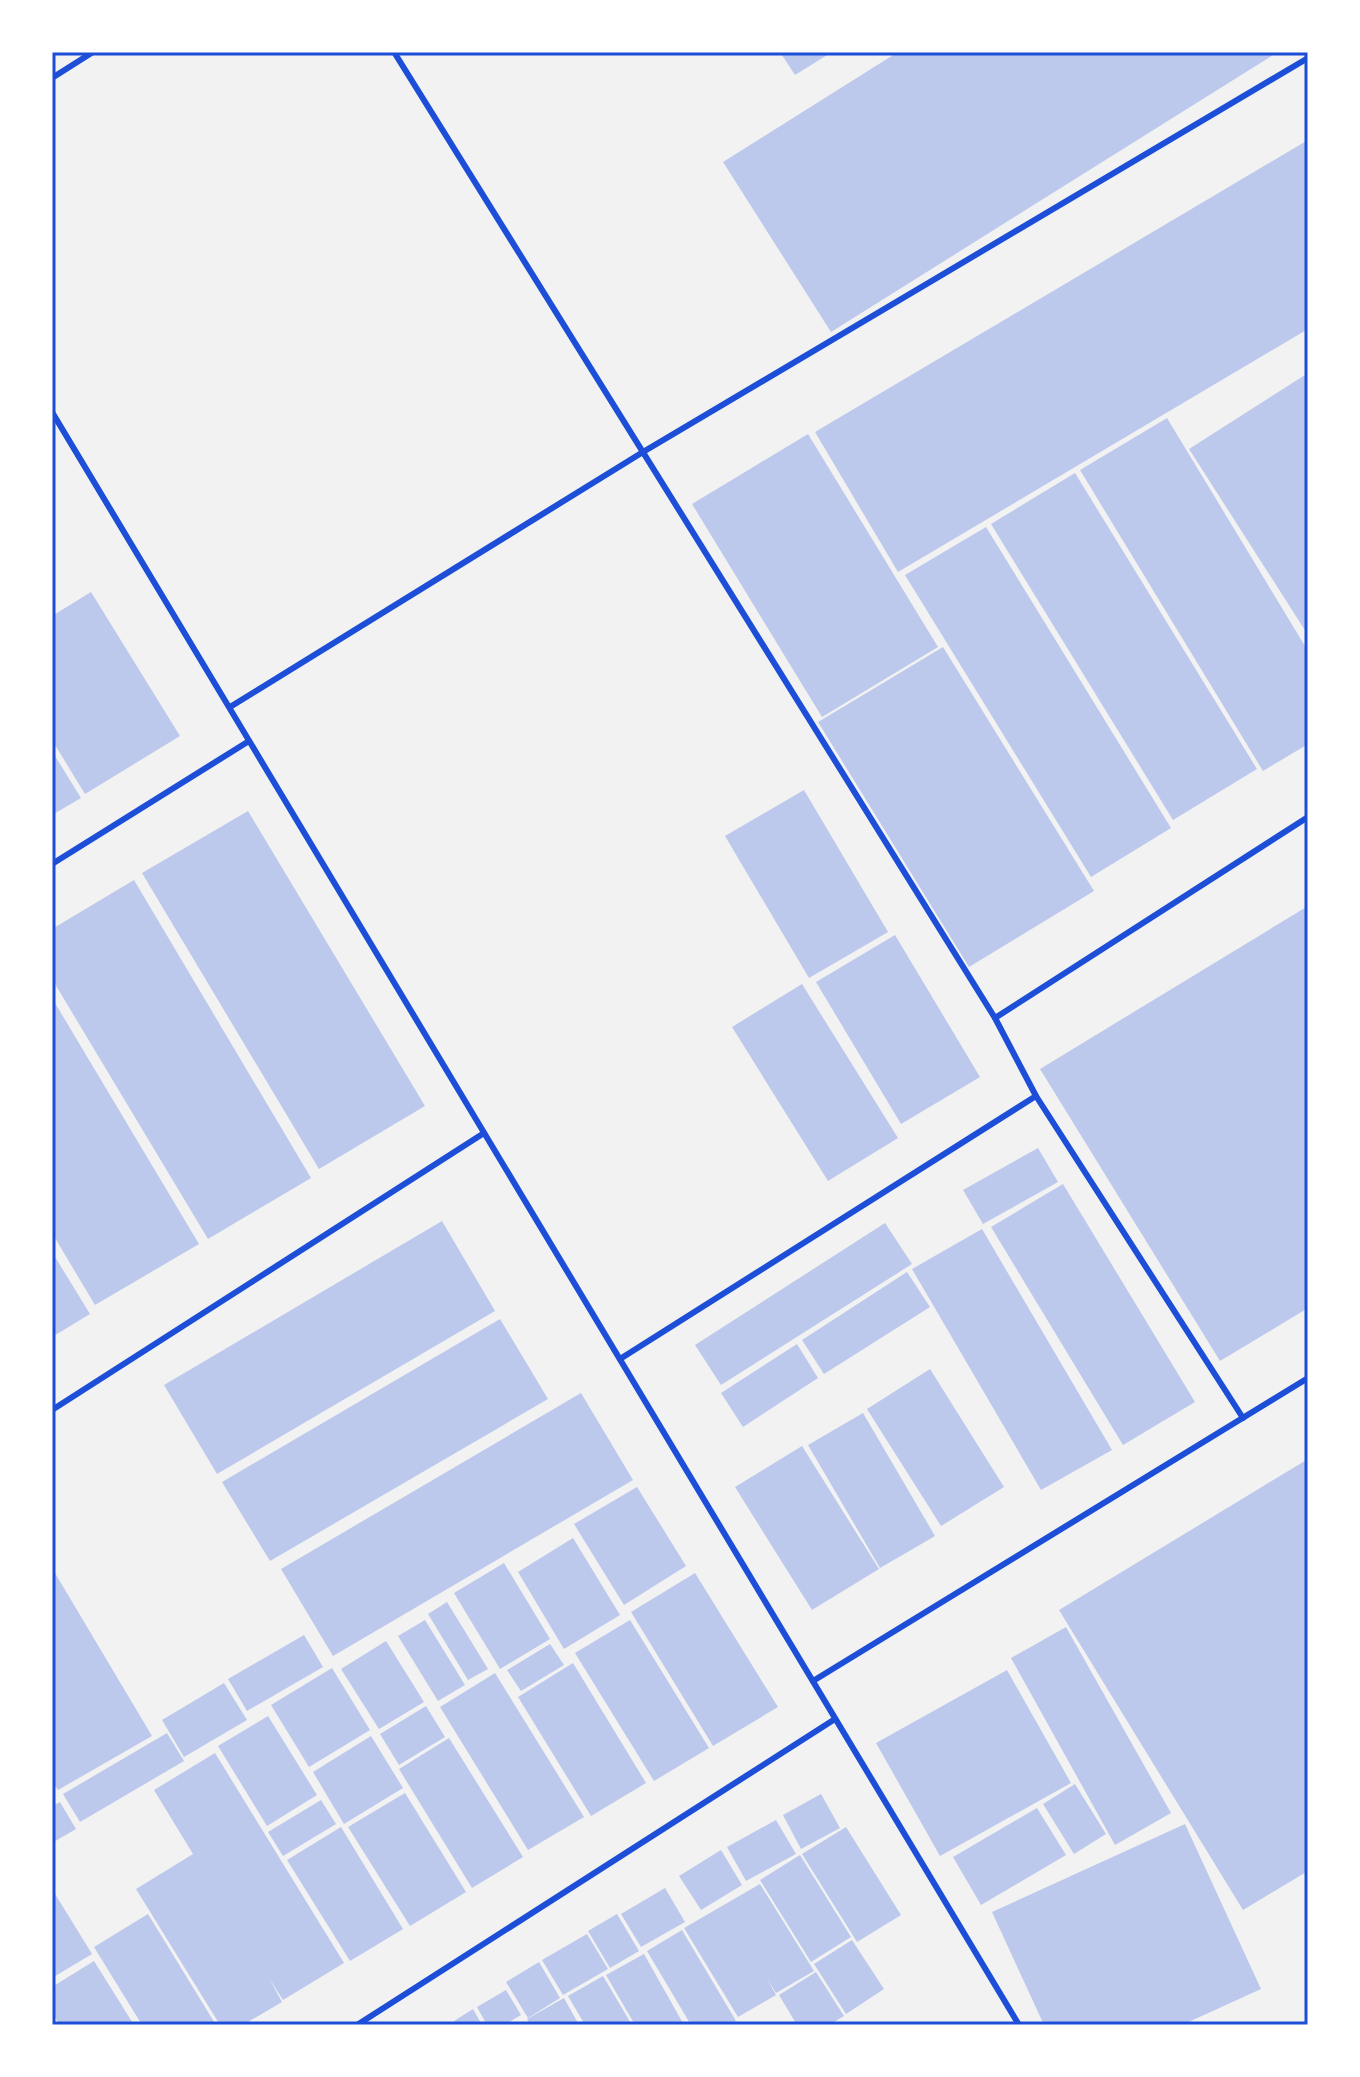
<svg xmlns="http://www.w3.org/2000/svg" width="1360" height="2077" font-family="Lato,sans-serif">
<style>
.building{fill:#bdc9ec}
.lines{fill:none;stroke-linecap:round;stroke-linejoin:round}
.service{stroke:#1d4ed8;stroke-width:6}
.neatline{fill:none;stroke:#1d4ed8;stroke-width:3}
</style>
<rect width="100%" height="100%" fill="#f2f2f2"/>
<!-- building -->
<g class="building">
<polygon points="780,52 832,52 795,75"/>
<polygon points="898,52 1278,52 831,332 723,162"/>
<polygon points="1308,140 1308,329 898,572 815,432"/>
<polygon points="1308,373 1308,635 1189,449"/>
<polygon points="1167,418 1308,651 1308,744 1263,771 1080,470"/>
<polygon points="808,434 938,647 822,717 692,504"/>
<polygon points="1075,473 1257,769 1173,820 991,524"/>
<polygon points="986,527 1171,828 1091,877 905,575"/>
<polygon points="91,592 180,736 85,794 52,740 52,616"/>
<polygon points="943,647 1094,891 969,967 818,722"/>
<polygon points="52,751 81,798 52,815"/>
<polygon points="804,790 888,932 809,978 725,836"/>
<polygon points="248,811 425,1106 319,1169 142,873"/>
<polygon points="134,880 311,1178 208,1239 52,979 52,929"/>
<polygon points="1308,906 1308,1308 1220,1361 1040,1069"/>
<polygon points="895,935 980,1077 901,1124 816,982"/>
<polygon points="802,984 898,1138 828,1181 732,1027"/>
<polygon points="52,998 199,1244 95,1305 52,1233"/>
<polygon points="1038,1148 1058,1182 983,1224 963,1190"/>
<polygon points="1063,1184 1195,1402 1123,1445 991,1227"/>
<polygon points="442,1221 495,1311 217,1474 164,1385"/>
<polygon points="885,1223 912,1264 721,1385 695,1345"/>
<polygon points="982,1229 1112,1450 1041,1490 912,1269"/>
<polygon points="52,1252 90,1314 52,1337"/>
<polygon points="907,1272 930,1307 824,1374 802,1340"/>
<polygon points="500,1319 548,1399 270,1561 222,1482"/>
<polygon points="797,1344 818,1378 743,1427 721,1393"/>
<polygon points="930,1369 1004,1487 941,1526 867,1409"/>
<polygon points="581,1393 633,1480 333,1656 281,1569"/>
<polygon points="863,1413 935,1536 880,1568 808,1445"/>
<polygon points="802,1446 879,1569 812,1610 735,1487"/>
<polygon points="1308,1459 1308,1871 1243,1910 1059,1610"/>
<polygon points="637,1487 686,1566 624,1605 574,1524"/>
<polygon points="573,1538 620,1615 564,1649 518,1572"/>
<polygon points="504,1563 550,1639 500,1669 454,1593"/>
<polygon points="52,1568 152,1736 58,1790 52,1781"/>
<polygon points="695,1573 778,1707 713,1746 631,1612"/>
<polygon points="447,1602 488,1669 468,1680 428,1614"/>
<polygon points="425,1620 465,1685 438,1701 398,1636"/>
<polygon points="630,1620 709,1748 654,1781 575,1653"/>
<polygon points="1066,1627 1171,1813 1115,1845 1011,1658"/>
<polygon points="304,1635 323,1667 247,1711 228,1679"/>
<polygon points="386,1641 424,1702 379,1729 341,1669"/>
<polygon points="550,1644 564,1665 521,1691 507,1670"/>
<polygon points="573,1663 646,1783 591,1816 518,1697"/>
<polygon points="332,1668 370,1730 309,1767 271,1705"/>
<polygon points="1007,1670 1071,1783 940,1856 876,1743"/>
<polygon points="495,1673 584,1817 528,1850 440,1707"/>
<polygon points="224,1683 247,1720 184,1757 162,1720"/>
<polygon points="426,1706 445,1737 399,1765 380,1734"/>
<polygon points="268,1716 317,1795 267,1826 218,1746"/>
<polygon points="167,1733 184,1761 80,1822 63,1794"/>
<polygon points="371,1736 403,1788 344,1824 313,1772"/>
<polygon points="449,1738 523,1857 472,1888 399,1769"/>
<polygon points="215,1753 344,1963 283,2000 269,1978 282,2002 243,2025 220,2025 136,1889 193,1854 154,1790"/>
<polygon points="1075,1784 1106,1834 1074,1854 1043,1804"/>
<polygon points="405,1793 466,1892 410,1926 348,1827"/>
<polygon points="821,1794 840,1828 801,1849 783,1815"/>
<polygon points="321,1800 336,1824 283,1856 268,1832"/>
<polygon points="60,1802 76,1829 52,1843 52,1806"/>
<polygon points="1037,1808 1066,1855 981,1905 953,1857"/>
<polygon points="776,1820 796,1854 746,1881 727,1847"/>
<polygon points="1185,1824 1261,1989 1182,2025 1044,2025 992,1912"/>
<polygon points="341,1827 403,1929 350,1961 287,1860"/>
<polygon points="846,1827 901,1915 857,1942 802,1854"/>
<polygon points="721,1850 742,1885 701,1910 679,1876"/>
<polygon points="800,1855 851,1937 811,1962 760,1880"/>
<polygon points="760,1884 814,1971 776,1993 767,1978 776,1995 738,2017 684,1928"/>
<polygon points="665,1888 685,1922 641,1947 621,1914"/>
<polygon points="52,1889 92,1954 52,1978"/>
<polygon points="148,1914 216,2025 142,2025 94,1947"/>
<polygon points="617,1914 639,1951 610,1968 588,1931"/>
<polygon points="682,1930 736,2021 729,2025 691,2025 647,1951"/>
<polygon points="587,1934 608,1969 563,1995 542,1960"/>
<polygon points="852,1940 884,1989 846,2014 814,1964"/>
<polygon points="644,1954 684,2025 635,2025 606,1975"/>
<polygon points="94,1961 134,2025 60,2025 52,2013 52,1987"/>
<polygon points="539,1962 560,1998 528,2018 506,1982"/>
<polygon points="816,1972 844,2016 829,2025 797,2025 779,1995"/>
<polygon points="603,1976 632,2025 585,2025 568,1996"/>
<polygon points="506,1990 521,2015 504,2025 487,2025 477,2007"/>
<polygon points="564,1998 579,2025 530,2025 527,2019"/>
<polygon points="473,2009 482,2025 457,2025 454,2021"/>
</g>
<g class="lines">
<!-- service -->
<g class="service">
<polyline points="394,52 995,1018 1036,1096 1243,1418"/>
<polyline points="52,78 93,52"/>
<polyline points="52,412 1019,2025"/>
<polyline points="230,707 643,452 1308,58"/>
<polyline points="52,864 249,741"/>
<polyline points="995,1018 1308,817"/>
<polyline points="620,1359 1036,1096"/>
<polyline points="52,1410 484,1133"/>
<polyline points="813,1681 1308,1378"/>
<polyline points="357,2025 835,1719"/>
</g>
</g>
<!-- border -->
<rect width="1360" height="2077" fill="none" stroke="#ffffff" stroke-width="108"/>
<rect x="54" y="54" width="1252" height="1969" class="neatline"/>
</svg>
